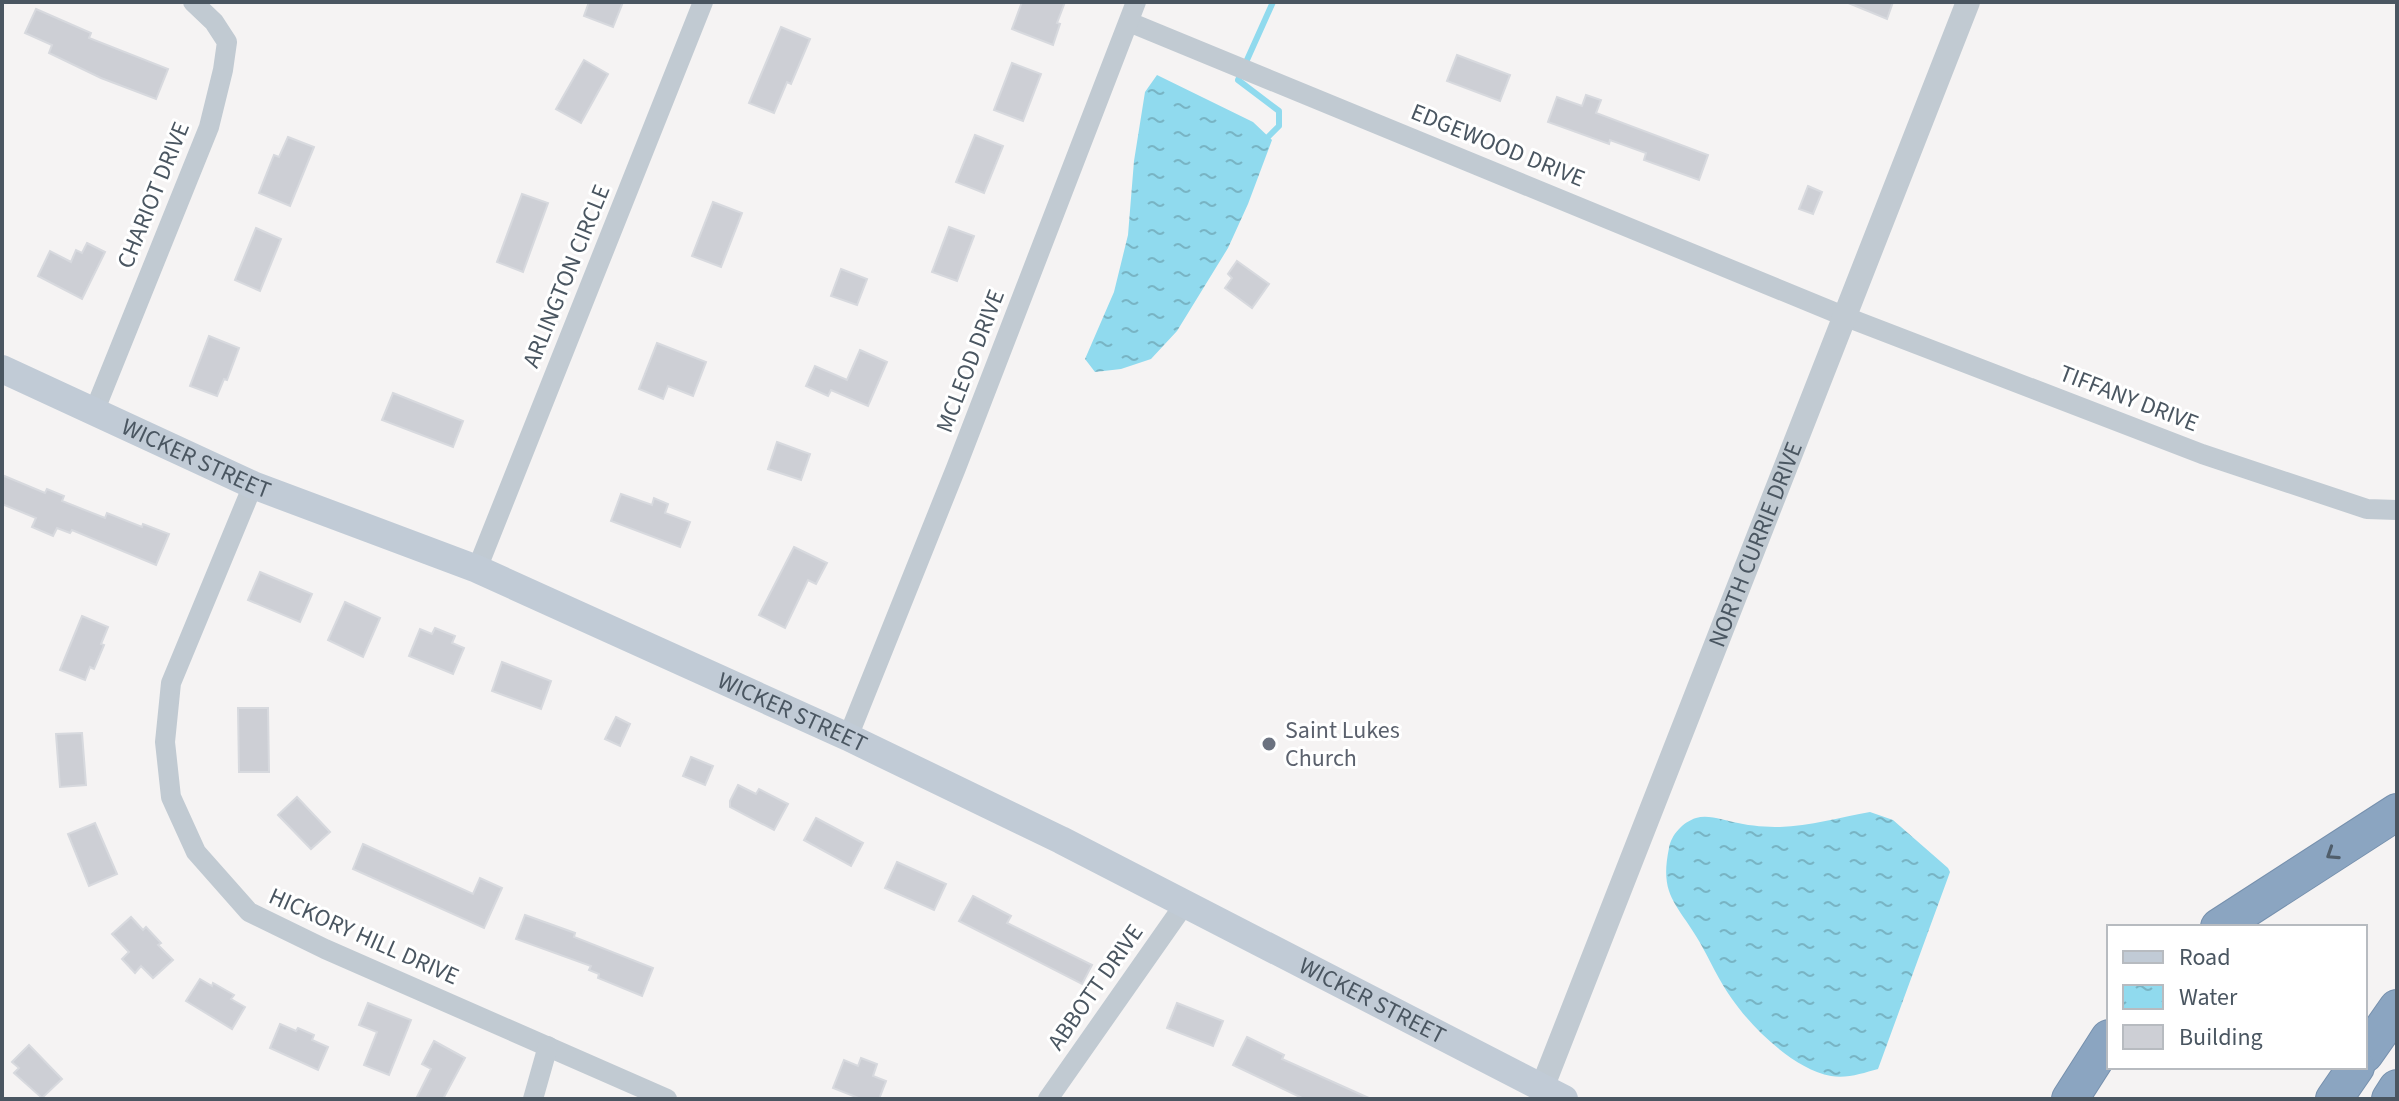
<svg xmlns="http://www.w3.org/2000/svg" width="2399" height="1101" font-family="'Source Sans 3',sans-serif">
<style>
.water{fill:url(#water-ripples)}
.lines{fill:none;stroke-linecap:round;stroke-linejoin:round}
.stream{stroke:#90daee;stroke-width:6}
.building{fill:#cdcfd5;stroke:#d7d9de;stroke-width:2}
.motorway-casing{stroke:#7690ad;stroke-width:38}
.minor{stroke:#c1cad2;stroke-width:20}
.tertiary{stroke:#c1cad2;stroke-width:24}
.secondary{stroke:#c1cbd6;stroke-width:28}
.motorway{stroke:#8ba5c1;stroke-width:36}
.oneway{stroke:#505e6b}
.worship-dot{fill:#6b7280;stroke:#fff;stroke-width:3}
.labels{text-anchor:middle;stroke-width:6;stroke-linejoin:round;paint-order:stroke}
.street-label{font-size:24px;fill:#4a5661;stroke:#fff}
.worship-label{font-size:24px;fill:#5b616d;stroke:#fff;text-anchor:start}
</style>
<defs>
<pattern id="water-ripples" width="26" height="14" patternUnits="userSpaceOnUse" patternTransform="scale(2)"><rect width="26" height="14" fill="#90daee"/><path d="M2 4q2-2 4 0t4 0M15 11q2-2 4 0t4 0" fill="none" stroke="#78b4c4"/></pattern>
</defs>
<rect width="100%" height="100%" fill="#f5f3f3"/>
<!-- water -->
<g class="water">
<polygon points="1157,75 1253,122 1272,140 1248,204 1228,248 1177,331 1151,359 1121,369 1095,372 1085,359 1114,292 1128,235 1134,161 1145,92"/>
<path d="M1870,812L1893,820L1948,868L1950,872L1878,1069C1863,1073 1847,1079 1831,1076C1794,1069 1753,1029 1732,999C1719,981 1710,960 1699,941C1677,903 1659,896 1669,848C1671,835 1683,822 1696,818C1709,814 1725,821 1738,823C1751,826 1767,827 1780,827C1809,826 1842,817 1870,812Z"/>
</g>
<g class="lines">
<!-- stream -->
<polyline class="stream" points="1268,137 1279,126 1279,111 1238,80 1273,2"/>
</g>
<!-- building -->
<g class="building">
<polygon points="589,2 623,2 613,27 584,16"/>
<polygon points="1022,2 1065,2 1057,23 1060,24 1053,45 1012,29"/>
<polygon points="1846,2 1893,2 1887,19"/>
<polygon points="36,9 91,33 89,38 168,69 156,99 101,78 49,53 52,45 25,33"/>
<polygon points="781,27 810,39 791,84 787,82 774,113 749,103"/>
<polygon points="1457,55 1510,75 1500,101 1447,81"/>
<polygon points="584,60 608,74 581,123 556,109"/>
<polygon points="1012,63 1041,74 1023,121 994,110"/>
<polygon points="1586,95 1601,100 1596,113 1708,155 1699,180 1644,160 1646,153 1610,140 1609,144 1548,122 1557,97 1582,106"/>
<polygon points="975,135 1003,146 984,193 956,182"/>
<polygon points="288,137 314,147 290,206 259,193 274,155 279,157"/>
<polygon points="1808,186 1822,192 1813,214 1799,209"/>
<polygon points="522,194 548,203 523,272 497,262"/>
<polygon points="713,202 742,213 721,267 692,256"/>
<polygon points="949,227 974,236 957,281 932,272"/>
<polygon points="256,228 281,239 260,291 235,280"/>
<polygon points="87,243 105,252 82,299 38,276 50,251 71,262 76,250 82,253"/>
<polygon points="1237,261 1269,284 1252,308 1225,288 1232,278 1228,274"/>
<polygon points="841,269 867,279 857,305 831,296"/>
<polygon points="209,336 239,348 227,380 224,379 217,396 190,386"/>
<polygon points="657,343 706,362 693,396 668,386 663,399 639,389"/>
<polygon points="860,350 887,362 868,406 831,390 828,396 806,386 815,366 847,380"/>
<polygon points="393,393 463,421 453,447 382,420"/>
<polygon points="777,442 810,454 801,480 768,469"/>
<polygon points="2,475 45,493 47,489 64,496 62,501 105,518 107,513 142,527 143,524 169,534 156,565 72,530 70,533 57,528 53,536 32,527 36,518 2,504"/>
<polygon points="621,494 652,505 654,498 668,504 665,513 690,522 680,547 611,521"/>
<polygon points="794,547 827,563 816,584 808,580 785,628 759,615"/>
<polygon points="260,572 312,594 300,622 248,600"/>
<polygon points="345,602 380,618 363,657 328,640"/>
<polygon points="82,616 108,627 101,644 104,645 94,669 90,667 85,680 60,670"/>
<polygon points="435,628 455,636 452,643 464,648 453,674 409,656 420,629 432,634"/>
<polygon points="502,662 551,681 541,709 492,691"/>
<polygon points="238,708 268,708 269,772 239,772"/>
<polygon points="616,717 630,724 620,746 605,739"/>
<polygon points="82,733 86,785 60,787 56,734"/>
<polygon points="691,757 713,766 705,785 683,776"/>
<polygon points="738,785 756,794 759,789 788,804 774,830 730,807 730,801"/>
<polygon points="297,797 330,832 311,849 278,815"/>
<polygon points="816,818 863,843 851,866 804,840"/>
<polygon points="95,823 117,874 89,886 68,834"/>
<polygon points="363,844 473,894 480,878 502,888 484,928 353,869"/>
<polygon points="897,862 946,884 934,910 885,888"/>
<polygon points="973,896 1011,916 1007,923 1092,965 1082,984 959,921"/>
<polygon points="525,915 575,933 574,937 653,968 642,996 598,978 599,974 589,970 591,966 516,939"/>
<polygon points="131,917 143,930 146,927 161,943 158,945 173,960 153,978 141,966 135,973 122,959 129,952 112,934"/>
<polygon points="200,979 212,986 213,983 234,995 231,999 245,1007 232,1029 186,1001"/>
<polygon points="368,1003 411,1020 389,1075 364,1065 377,1032 359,1025"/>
<polygon points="1177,1003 1223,1021 1213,1046 1167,1028"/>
<polygon points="280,1024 296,1031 298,1028 314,1035 312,1040 328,1047 318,1070 270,1048"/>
<polygon points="1247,1037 1284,1055 1282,1059 1371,1099 1304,1099 1233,1065"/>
<polygon points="434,1041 465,1058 443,1099 416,1099 431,1069 422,1064"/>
<polygon points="29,1045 62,1079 42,1098 14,1073 19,1068 12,1062"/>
<polygon points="861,1058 877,1064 873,1076 886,1081 879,1099 861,1099 833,1088 844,1060 858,1066"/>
</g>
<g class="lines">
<defs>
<g id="motorway">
<polyline points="2219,927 2397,812"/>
<polyline points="2365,1054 2397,1008"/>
<polyline points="2070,1099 2109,1038"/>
<polyline points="2334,1099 2356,1067"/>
<polyline points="2390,1099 2397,1088"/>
</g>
</defs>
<!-- motorway casing -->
<use href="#motorway" class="motorway-casing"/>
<!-- minor -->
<g class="minor">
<polyline points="1129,22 1846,317 2202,454 2367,509 2397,510"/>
<polyline points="94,412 209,127 223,70 227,42 214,22 193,2"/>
<polyline points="253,485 171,683 165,742 171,797 196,852 249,912 325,949 667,1099"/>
<polyline points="477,569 703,2"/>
<polyline points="848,737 956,468 1136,2"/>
<polyline points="533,1099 548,1046"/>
<polyline points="1048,1099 1184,905"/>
</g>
<!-- tertiary -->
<path class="tertiary" id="s1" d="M1542,1088L1968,2"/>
<!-- secondary -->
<path class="secondary" id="s2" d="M2,369L253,485L477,569L848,737L1061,840L1564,1099"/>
<!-- motorway -->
<use href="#motorway" class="motorway"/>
</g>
<!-- one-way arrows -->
<defs><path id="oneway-chevron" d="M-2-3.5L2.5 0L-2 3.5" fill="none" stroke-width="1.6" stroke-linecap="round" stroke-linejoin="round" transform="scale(2)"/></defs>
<use class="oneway" href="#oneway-chevron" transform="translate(2332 854) rotate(147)"/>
<!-- markers -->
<circle class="worship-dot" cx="1269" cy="744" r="8"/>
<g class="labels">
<!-- street labels -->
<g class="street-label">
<text transform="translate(1498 145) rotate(22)" y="8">EDGEWOOD DRIVE</text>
<text transform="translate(153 195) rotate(-68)" y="8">CHARIOT DRIVE</text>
<text transform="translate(566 276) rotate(-68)" y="8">ARLINGTON CIRCLE</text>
<text transform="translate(970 361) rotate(-69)" y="8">MCLEOD DRIVE</text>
<text transform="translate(2129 398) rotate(21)" y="8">TIFFANY DRIVE</text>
<text dy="8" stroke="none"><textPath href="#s2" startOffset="214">WICKER STREET</textPath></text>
<text dy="8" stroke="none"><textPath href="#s1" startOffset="584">NORTH CURRIE DRIVE</textPath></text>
<text dy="8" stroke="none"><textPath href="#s2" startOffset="862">WICKER STREET</textPath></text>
<text transform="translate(364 936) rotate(24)" y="8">HICKORY HILL DRIVE</text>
<text transform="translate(1095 987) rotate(-55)" y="8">ABBOTT DRIVE</text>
<text dy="8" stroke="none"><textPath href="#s2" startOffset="1510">WICKER STREET</textPath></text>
</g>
<!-- worship labels -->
<g class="worship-label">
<text x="1285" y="738">Saint Lukes<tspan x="1285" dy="28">Church</tspan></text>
</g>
</g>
<!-- border -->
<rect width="2399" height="1101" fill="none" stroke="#4a5661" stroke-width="8"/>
<!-- legend -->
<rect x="2107" y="925" width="260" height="144" fill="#ffffff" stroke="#b7bbc0" stroke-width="2"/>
<rect x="2123" y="951" width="40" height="12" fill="#c1cbd6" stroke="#b7bbc0" stroke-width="2"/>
<text x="2179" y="965" font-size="24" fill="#4a5661">Road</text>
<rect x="2123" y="985" width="40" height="24" fill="url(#water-ripples)" stroke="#b7bbc0" stroke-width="2"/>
<text x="2179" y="1005" font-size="24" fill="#4a5661">Water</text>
<rect x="2123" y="1025" width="40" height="24" fill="#cdcfd5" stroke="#b7bbc0" stroke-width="2"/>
<text x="2179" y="1045" font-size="24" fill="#4a5661">Building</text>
</svg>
